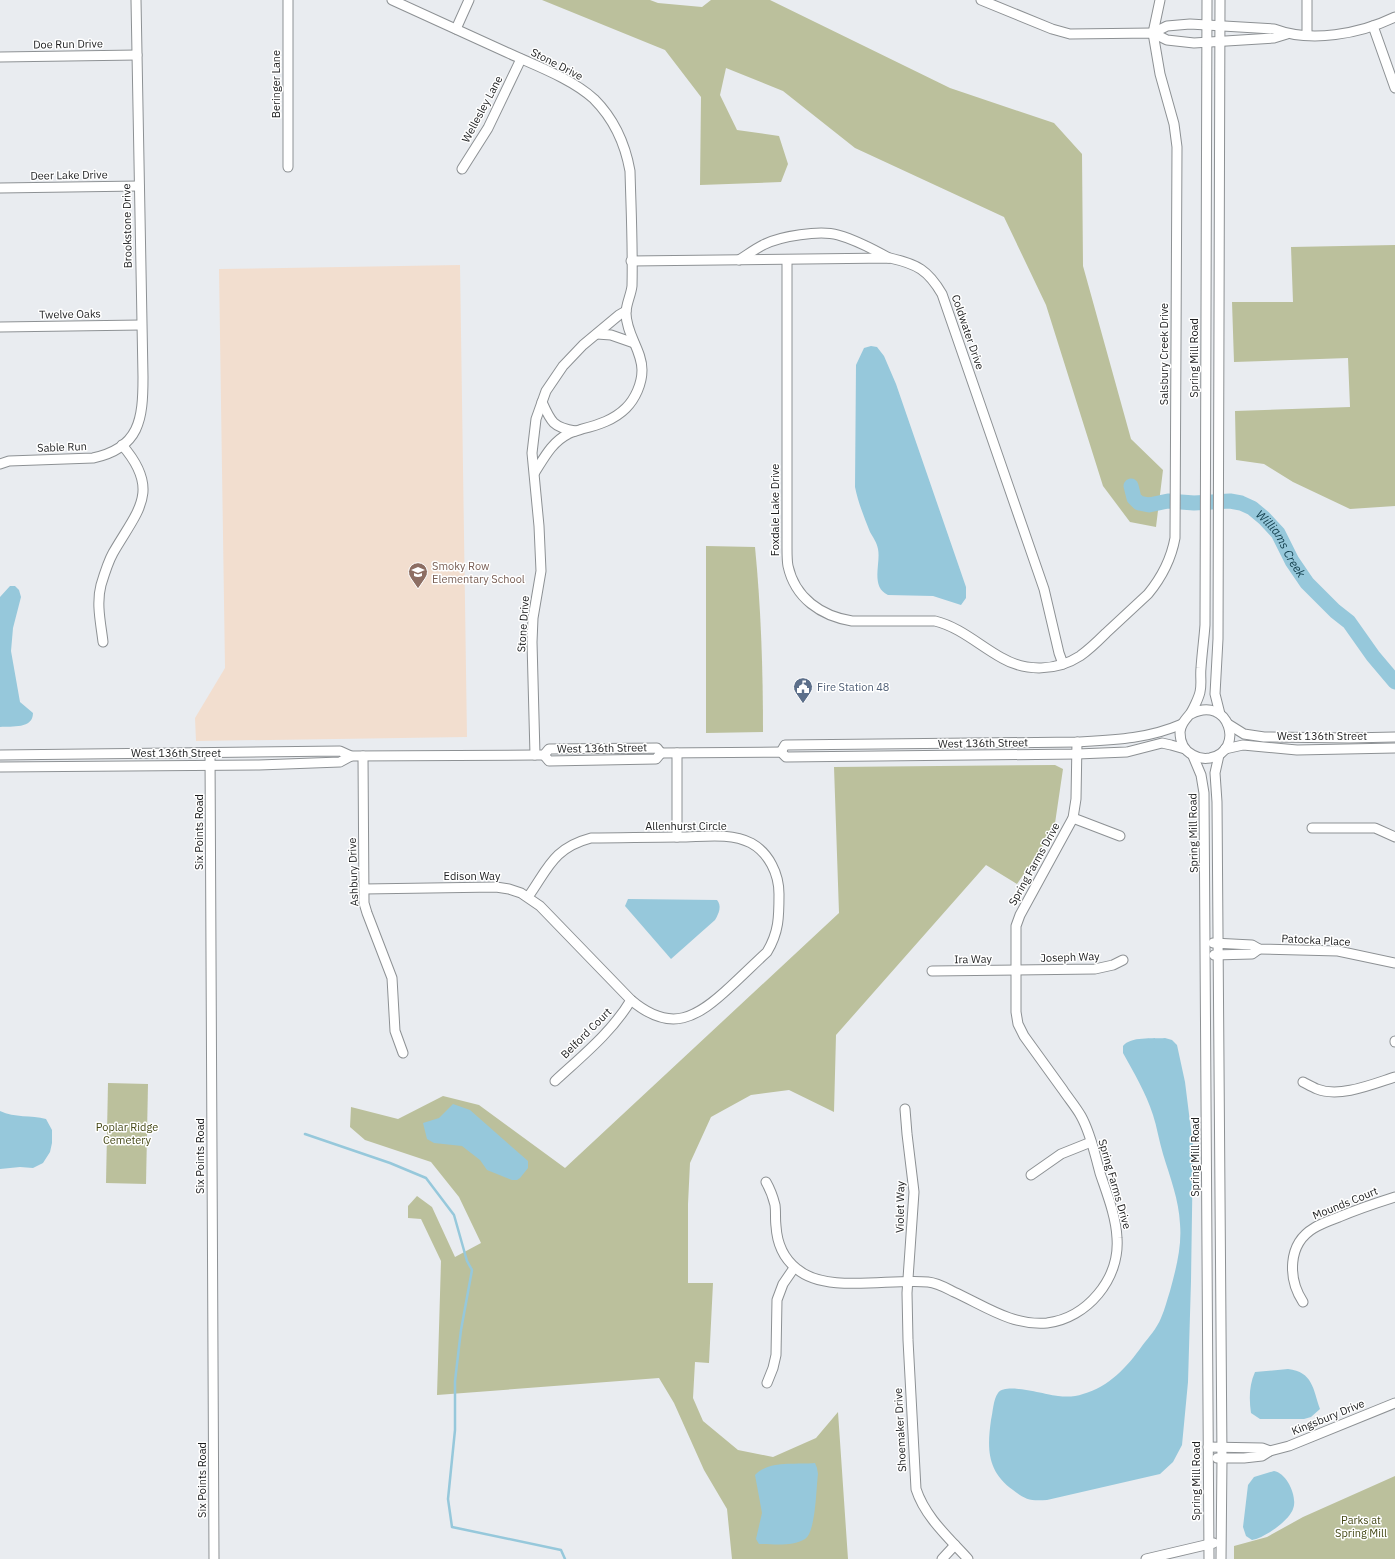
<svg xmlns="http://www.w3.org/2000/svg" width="1395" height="1559" font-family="'IBM Plex Sans',sans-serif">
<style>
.education{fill:#f2decf}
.green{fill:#bbc09c}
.water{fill:#96c8db}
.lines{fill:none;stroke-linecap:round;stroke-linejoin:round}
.stream{stroke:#96c8db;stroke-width:2.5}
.river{stroke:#96c8db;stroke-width:15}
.minor-casing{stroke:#8d9194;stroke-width:11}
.minor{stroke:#fff;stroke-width:9}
.labels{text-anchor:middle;stroke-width:3;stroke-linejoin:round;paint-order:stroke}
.street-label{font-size:11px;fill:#1b1c1d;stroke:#fff}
.education-label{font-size:11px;fill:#785e54;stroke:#fff;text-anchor:start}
.service-label{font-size:11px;fill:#4e5e75;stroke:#fff;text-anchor:start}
.park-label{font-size:11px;fill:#444816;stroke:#fff}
.water-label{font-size:12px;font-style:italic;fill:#123e4c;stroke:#fff}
</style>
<rect width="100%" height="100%" fill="#e9ecf0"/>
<!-- education -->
<polygon class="education" points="460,265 467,737 196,741 195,718 225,668 219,269"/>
<!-- green -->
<g class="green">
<polygon points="542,0 650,0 658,3 702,7 711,0 770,0 950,88 1054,123 1082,154 1083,266 1131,439 1163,470 1156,527 1130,522 1103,486 1046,305 1004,217 855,148 783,91 726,68 720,95 737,130 779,136 788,164 781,182 700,185 701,97 665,50"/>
<polygon points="1395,245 1395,506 1350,509 1293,482 1264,464 1236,460 1235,411 1350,407 1348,358 1234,362 1232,302 1293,302 1291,247"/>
<path d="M706,546L755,547C761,608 763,670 763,732L706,733Z"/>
<polygon points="1055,765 1063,769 1054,830 1017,884 986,865 836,1035 834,1112 789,1090 751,1095 711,1117 690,1163 688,1204 688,1283 713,1283 709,1363 695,1362 693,1398 703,1421 738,1450 773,1457 816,1438 838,1412 848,1559 732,1559 727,1509 704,1470 674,1403 659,1378 437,1395 441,1261 421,1219 408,1218 408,1206 417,1196 432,1207 455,1257 481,1243 459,1197 431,1162 365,1140 350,1127 351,1107 398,1119 443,1096 479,1105 565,1168 839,913 834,767"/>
<polygon points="108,1083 148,1084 146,1184 106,1183"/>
<polygon points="1395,1476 1395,1559 1234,1559 1234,1546 1267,1537 1303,1517"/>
</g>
<!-- water -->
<g class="water">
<path d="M871,346L877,347L884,356L896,384L966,587V598L961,605L933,596L888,595C870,587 881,563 878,549C877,543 873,537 870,532C864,517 858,502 855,487L856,365L864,348Z"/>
<path d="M10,586H15L19,590L21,597L13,628L11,651L20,702L33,713C33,729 12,726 0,727V597Z"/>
<path d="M628,899L717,900C722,906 719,913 715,920L671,959L625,906Z"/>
<path d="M1165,1038L1172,1040L1177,1045L1185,1082L1193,1146L1191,1281L1188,1382L1182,1445L1173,1462L1160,1474L1047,1500C1030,1501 1026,1500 1013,1490C987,1471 987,1449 991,1420C993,1412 993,1400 998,1393C1006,1382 1046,1395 1058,1396C1066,1397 1075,1397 1083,1394C1109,1387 1127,1367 1142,1346C1149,1337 1157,1328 1161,1318C1165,1309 1167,1300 1170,1291C1176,1269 1182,1246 1180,1224C1179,1200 1170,1177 1163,1154C1159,1141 1157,1127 1153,1115C1146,1093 1134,1073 1123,1053V1046C1131,1036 1152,1039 1165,1038Z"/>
<polygon points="453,1104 470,1110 528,1161 528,1168 520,1178 517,1180 512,1180 487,1170 480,1160 462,1146 434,1143 427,1139 423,1123 439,1118"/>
<path d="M0,1111C15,1118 31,1115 46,1119L52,1130V1143L50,1152L43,1163L33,1168L20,1167L0,1169Z"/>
<path d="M1288,1369C1313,1372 1313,1389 1320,1409L1311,1417L1304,1419H1260L1251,1413C1249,1399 1249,1385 1255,1372Z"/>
<path d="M815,1463L817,1468L818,1474C816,1488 816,1532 805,1539C792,1547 773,1544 759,1544L756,1539L762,1513L755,1475C769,1460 795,1465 815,1463Z"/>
<path d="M1274,1471C1287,1473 1298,1497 1293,1509C1289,1521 1264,1538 1252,1540L1246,1536L1243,1527L1248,1485L1254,1477Z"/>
</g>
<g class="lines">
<!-- stream -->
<polyline class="stream" points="305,1134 390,1163 426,1178 454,1215 467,1261 472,1270 461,1330 455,1381 455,1430 448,1499 452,1527 561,1550 565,1559"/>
<!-- river -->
<path class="river" id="s1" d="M1131,486L1134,498L1139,503L1149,505L1168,501L1194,503L1230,501L1241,503L1252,508L1264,518L1278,533L1292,561L1307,583L1335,611L1349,622L1373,656L1395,682"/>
<defs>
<g id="minor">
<polyline points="288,0 288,167"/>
<path d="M392,0C430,17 468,35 506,52C534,65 571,78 594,99C614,119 625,143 630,171C631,209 633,248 632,286C631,295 626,304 626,313C626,334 642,350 642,370C642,384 635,399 626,408C614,420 598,425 582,429C578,431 572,431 568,434C552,442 544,458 535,472"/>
<polyline points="981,0 1052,29 1070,34 1153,33 1167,40 1194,43 1274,38 1287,34"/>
<polyline points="1373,26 1395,88"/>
<polyline points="456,29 469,0"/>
<path d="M1153,33L1167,26L1190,24L1274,29C1311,43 1360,34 1395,17"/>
<polyline points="1307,35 1307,0"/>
<polyline points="0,57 137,55"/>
<polyline points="462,169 488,128 521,59"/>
<polyline points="0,188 139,186"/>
<path d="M739,260C747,255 755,249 763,245C780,236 820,230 838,235C856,240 873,249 889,258"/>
<path d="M787,260V548C787,554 787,561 788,566C795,598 821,616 852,621H935C960,627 980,646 1002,658C1026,672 1057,671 1080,656C1090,649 1098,641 1106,633C1120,620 1134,607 1148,594C1162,577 1171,560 1175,538L1177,147L1174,124L1160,74L1153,33L1160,0"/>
<path d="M631,261L890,258C917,264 928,270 942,294L1044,589L1059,653L1063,664"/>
<polyline points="0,327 141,325"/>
<polyline points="597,334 611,335 634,343"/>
<path d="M542,402C551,422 553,427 575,431"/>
<path d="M0,464L9,461L93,458C140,448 143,419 143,377L136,0"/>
<path d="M103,642C101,624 96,604 101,585C104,575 108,562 113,553C137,511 162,491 122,445"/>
<path d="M1191,714C1229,694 1246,751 1210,758C1204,759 1198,758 1193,755C1184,751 1180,742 1180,732C1181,724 1185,720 1190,714C1193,710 1199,697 1200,692C1202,684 1200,676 1201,668C1202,653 1204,639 1205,625L1207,0"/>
<polyline points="1220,714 1215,694 1218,639 1220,0"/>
<polyline points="1228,724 1244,734 1264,737 1349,738 1395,737"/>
<polyline points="1225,749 1243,745 1297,750 1395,748"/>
<path d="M781,752L785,745L1077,742C1113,740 1148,739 1182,724"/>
<polyline points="210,753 214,1559"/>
<polyline points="661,753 781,752 786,757 1077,754 1127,752 1162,743 1171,745 1185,749"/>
<polyline points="677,753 677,837"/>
<polyline points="0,755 340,751 351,756 535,755 544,755 549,749 657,748 661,753"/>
<polyline points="535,755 532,642 533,618 541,571 539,526 532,453 536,419 546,391 563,366 583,345 619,315 626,311"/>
<polyline points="544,755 549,761 656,759 661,753"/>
<polyline points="1219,755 1215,773 1217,802 1222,1458 1221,1559"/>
<polyline points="363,756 364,903 367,913 392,978 395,1031 403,1053"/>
<polyline points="1193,756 1201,775 1204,793 1209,1559"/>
<polyline points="0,767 259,765 340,762 351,756"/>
<polyline points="1073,818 1120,836"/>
<polyline points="1312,828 1375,828 1395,837"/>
<path d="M364,889L496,887L509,889L521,893L540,906L631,1000C671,1034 697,1018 731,986C743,975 755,963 767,952C779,932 779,917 779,894C779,874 769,853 751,843C730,832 702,837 679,837C649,837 620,838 591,838C553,848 548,869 528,897"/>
<polyline points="1213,943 1252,945 1259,949 1338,951 1395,963"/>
<polyline points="1214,955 1252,954 1259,949"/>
<polyline points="932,971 1095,969 1113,965 1123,960"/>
<polyline points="1395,1041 1395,1042"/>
<path d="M555,1081C582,1056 612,1032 631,1000"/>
<path d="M1303,1082C1307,1084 1312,1087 1317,1089C1340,1098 1373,1084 1395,1077"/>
<path d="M905,1109L907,1134L914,1192L907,1293L908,1340L916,1489C925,1517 949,1538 968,1559"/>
<polyline points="1031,1175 1061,1154 1091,1142"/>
<path d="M766,1182C770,1189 773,1197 775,1205C776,1212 775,1219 776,1226C777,1243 783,1258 797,1269C826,1294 891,1278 928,1282C938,1283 946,1288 954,1292C985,1306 1012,1326 1047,1323C1087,1318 1120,1279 1117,1238C1116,1216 1107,1194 1100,1173C1095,1155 1091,1134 1081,1116C1076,1107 1069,1099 1063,1090C1050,1072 1037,1054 1024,1036L1018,1024L1016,1012V926L1020,915L1073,818L1076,799L1077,742"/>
<path d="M1303,1302C1288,1279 1287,1244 1314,1228C1322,1223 1331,1220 1339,1217C1358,1209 1376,1203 1395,1197"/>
<polyline points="767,1383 773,1368 776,1355 777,1300 783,1284 794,1268"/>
<polyline points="1208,1447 1262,1448 1270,1451"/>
<polyline points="1217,1458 1244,1458 1262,1456 1270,1451 1289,1446 1395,1403"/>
<polyline points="942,1559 955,1545"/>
<polyline points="1146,1559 1214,1543"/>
</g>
</defs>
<!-- minor casing -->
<use href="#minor" class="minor-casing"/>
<!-- minor -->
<use href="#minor" class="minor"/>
</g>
<!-- icons -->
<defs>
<symbol id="school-pin" viewBox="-11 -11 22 30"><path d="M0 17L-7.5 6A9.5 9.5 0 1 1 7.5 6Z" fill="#8d6e63" stroke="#fff"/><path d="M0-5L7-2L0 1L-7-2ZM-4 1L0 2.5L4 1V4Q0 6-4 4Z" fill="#fff"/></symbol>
<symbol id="civic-pin" viewBox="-11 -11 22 30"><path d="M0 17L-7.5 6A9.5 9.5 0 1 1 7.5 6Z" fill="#5c6f8a" stroke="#fff"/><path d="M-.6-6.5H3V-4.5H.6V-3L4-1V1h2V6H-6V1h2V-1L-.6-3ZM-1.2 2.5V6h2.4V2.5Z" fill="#fff"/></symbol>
</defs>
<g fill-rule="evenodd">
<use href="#school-pin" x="407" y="561" width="22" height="30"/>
<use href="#civic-pin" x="792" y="676" width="22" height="30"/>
</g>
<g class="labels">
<!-- street labels -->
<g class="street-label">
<text transform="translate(68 44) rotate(-1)" y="4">Doe Run Drive</text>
<text transform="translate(557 64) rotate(27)" y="4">Stone Drive</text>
<text transform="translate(276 84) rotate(-90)" y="4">Beringer Lane</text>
<text transform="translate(482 109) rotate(-62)" y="4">Wellesley Lane</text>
<text transform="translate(69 175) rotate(-1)" y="4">Deer Lake Drive</text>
<text transform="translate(127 226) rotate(-91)" y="4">Brookstone Drive</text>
<text transform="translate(70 314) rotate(-1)" y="4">Twelve Oaks</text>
<text transform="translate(968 332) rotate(71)" y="4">Coldwater Drive</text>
<text transform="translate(1164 354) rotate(-90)" y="4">Salsbury Creek Drive</text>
<text transform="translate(1194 358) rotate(-90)" y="4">Spring Mill Road</text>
<text transform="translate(62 447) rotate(-2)" y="4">Sable Run</text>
<text transform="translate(775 510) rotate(-90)" y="4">Foxdale Lake Drive</text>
<text transform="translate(523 624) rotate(-86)" y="4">Stone Drive</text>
<text x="1322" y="740">West 136th Street</text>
<text transform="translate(983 743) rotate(-1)" y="4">West 136th Street</text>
<text transform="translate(602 748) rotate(-1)" y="4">West 136th Street</text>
<text x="176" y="757">West 136th Street</text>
<text x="686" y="830">Allenhurst Circle</text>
<text transform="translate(199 832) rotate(-90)" y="4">Six Points Road</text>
<text transform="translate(1193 833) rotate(-91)" y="4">Spring Mill Road</text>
<text transform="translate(1034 864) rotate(-61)" y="4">Spring Farms Drive</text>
<text transform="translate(353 872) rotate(-92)" y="4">Ashbury Drive</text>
<text x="472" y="880">Edison Way</text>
<text transform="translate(1316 940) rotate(3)" y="4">Patocka Place</text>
<text transform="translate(1070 957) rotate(-2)" y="4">Joseph Way</text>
<text transform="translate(973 959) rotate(-1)" y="4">Ira Way</text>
<text transform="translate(586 1033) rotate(-45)" y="4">Belford Court</text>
<text transform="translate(200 1156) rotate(-90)" y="4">Six Points Road</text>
<text transform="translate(1195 1157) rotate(-90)" y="4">Spring Mill Road</text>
<text transform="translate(1115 1184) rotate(74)" y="4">Spring Farms Drive</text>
<text transform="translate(1345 1203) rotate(-22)" y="4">Mounds Court</text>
<text transform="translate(900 1207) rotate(-89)" y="4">Violet Way</text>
<text transform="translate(1328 1417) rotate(-22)" y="4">Kingsbury Drive</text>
<text transform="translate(900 1430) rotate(-93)" y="4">Shoemaker Drive</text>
<text transform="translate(202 1480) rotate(-90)" y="4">Six Points Road</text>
<text transform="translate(1196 1481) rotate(-90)" y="4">Spring Mill Road</text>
</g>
<!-- education labels -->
<g class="education-label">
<text x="432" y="570">Smoky Row<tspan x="432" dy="13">Elementary School</tspan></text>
</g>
<!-- service labels -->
<g class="service-label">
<text x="817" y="691">Fire Station 48</text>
</g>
<!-- park labels -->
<g class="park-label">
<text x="127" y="1131">Poplar Ridge<tspan x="127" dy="13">Cemetery</tspan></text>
<text x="1361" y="1524">Parks at<tspan x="1361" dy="13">Spring Mill</tspan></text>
</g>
<!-- water labels -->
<g class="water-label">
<text dy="4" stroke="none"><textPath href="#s1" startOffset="181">Williams Creek</textPath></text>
</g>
</g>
</svg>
